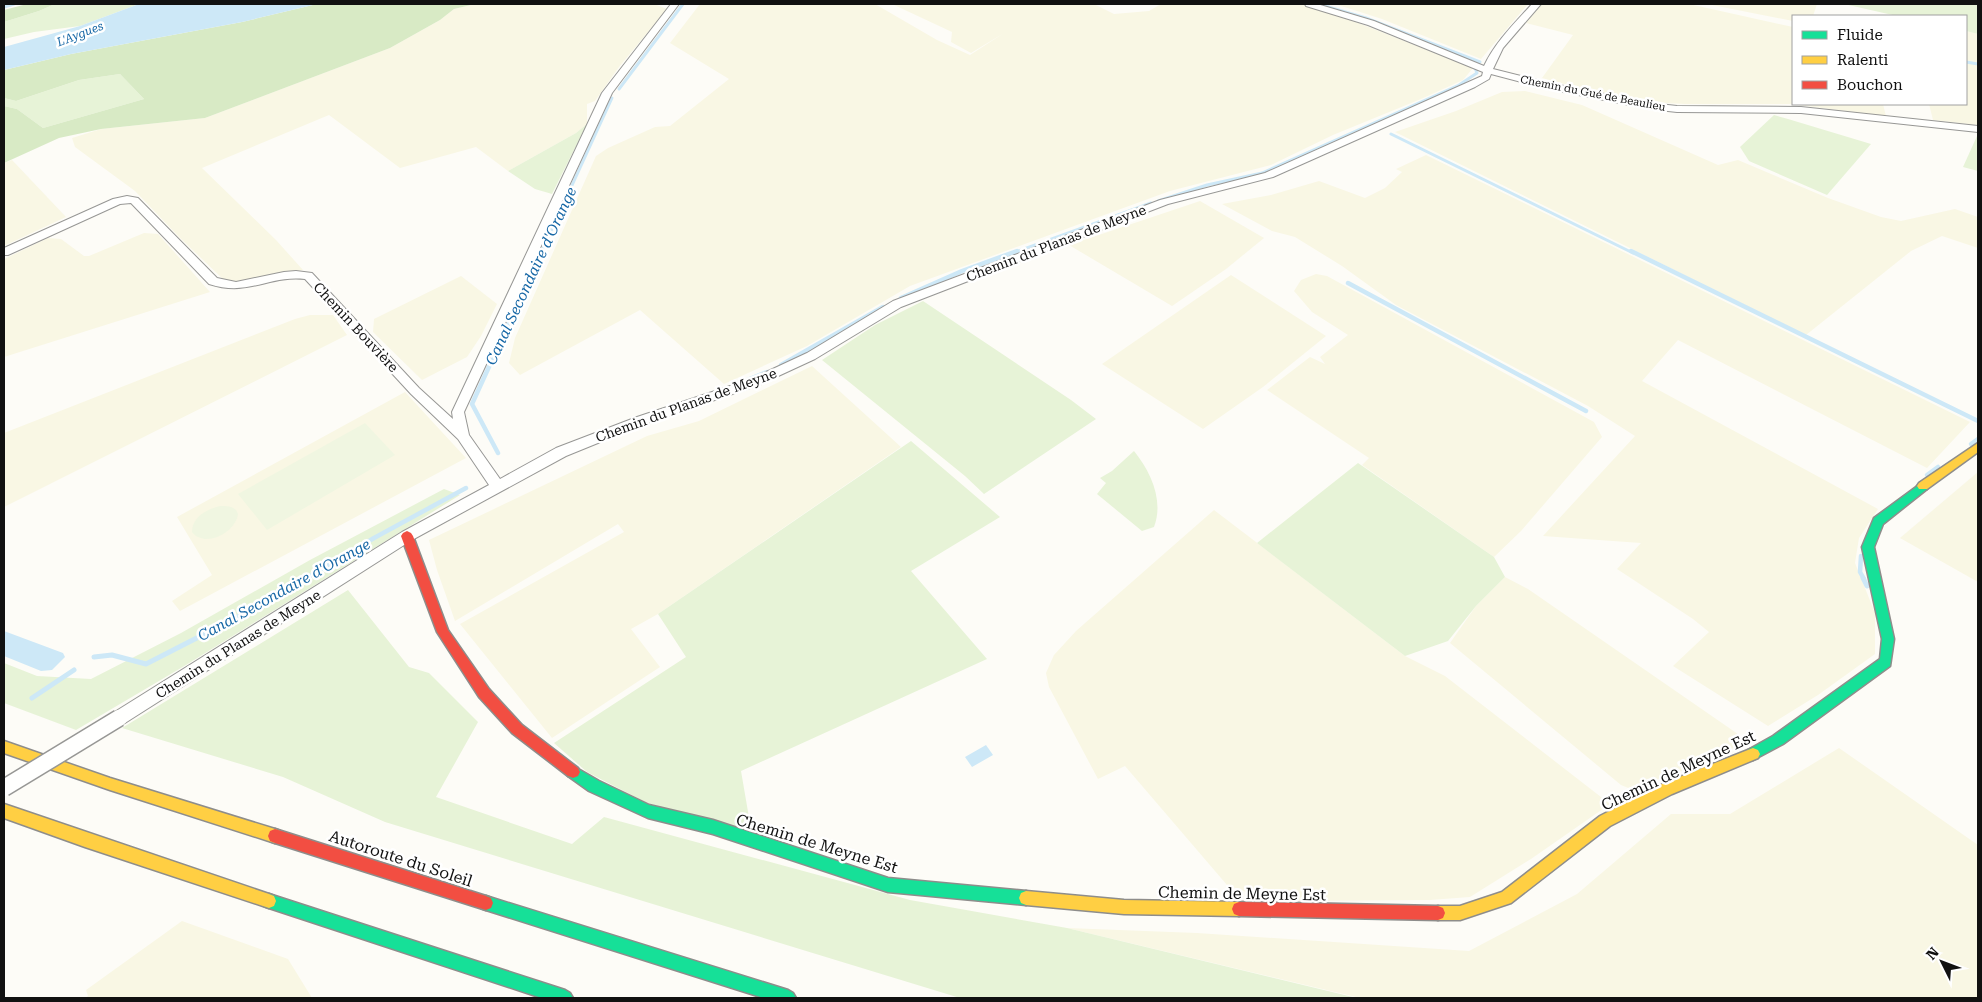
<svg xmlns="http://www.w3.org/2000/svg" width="1982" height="1002" font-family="'Roboto Serif',serif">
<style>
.farmland{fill:#f9f7e4}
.green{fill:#e7f3d7}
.forest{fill:#d8eac5}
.pitch{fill:#f0f6e1}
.water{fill:#cde8f7}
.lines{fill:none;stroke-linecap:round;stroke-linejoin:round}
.stream-far2{stroke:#cde8f7;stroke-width:3}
.stream-far1{stroke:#cde8f7;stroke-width:4.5}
.stream{stroke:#cde8f7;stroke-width:5}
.street-casing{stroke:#979795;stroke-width:2}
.fast-casing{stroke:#8e8d8b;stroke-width:3}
.slow-casing{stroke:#8e8d8b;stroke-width:3}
.jam-casing{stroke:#8e8d8b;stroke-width:3}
.street{fill:#fffffe;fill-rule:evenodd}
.fast{fill:#16e098;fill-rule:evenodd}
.slow{fill:#ffcf43;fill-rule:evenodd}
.jam{fill:#f24e42;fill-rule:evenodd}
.street-bridge-casing{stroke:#979795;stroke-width:19;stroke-linecap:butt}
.street-bridge{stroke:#fffffe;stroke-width:16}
.labels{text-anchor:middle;stroke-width:5;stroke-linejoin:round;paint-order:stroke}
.far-street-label{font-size:11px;fill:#111;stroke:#fff}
.far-water-label{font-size:12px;font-style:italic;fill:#1768a6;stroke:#fff}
.street-label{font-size:14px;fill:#111;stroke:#fff}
.water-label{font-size:15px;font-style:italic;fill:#1768a6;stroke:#fff}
.near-street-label{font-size:16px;fill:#111;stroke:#fff}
</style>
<rect width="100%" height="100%" fill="#fdfcf7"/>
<!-- farmland -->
<g class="farmland">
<polygon points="475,4 654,4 667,9 619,67 595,101 587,104 587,124 576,133 508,171 476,147 400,168 329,115 202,168 276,240 303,270 237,282 225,281 179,237 135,191 75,147 72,138 101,129 205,118 390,48 440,20 454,9"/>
<polygon points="700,4 875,4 937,40 970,55 1004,33 971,53 951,42 952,32 892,4 1094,4 1114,14 1149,11 1161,4 1300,4 1333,13 1473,68 1463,80 1421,99 1333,135 1271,165 1170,191 910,286 807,346 724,384 640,310 520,375 509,363 515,338 596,156 608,148 655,127 670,126 729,79 670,43"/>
<polygon points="1335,4 1528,4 1481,59 1382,19"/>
<polygon points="1542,4 1689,4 1793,27 1793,104 1883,104 1886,116 1790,104 1685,104 1649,102 1579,88 1542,78 1573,35 1526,23"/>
<polygon points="1707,4 1817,4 1813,16 1793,16 1793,21"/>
<polygon points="1966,31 1978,34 1978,125 1933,120 1929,104 1966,104"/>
<polygon points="1525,91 1582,105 1718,165 1738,160 1828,198 1881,217 1901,221 1955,209 1978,217 1978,248 1942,236 1911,251 1806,335 1395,132 1456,111 1502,92"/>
<polygon points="1426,155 1970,422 1927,468 1678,340 1642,381 1878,509 1859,538 1855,563 1875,613 1875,654 1818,695 1768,726 1673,666 1709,632 1693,619 1617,569 1641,543 1543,536 1635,436 1588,406 1396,305 1342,266 1295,237 1272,231 1222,204 1271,195 1319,181 1365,198 1385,188 1402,172 1396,169"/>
<polygon points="12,160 66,217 4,246 4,163"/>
<polygon points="1200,201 1264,238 1226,269 1172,306 1069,245"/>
<polygon points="144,233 158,234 210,292 4,357 4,259 48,238 61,239 84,256 89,256"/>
<polygon points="1316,274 1327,276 1594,422 1602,437 1521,531 1494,557 1362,465 1369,458 1267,390 1310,357 1325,364 1320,357 1348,335 1312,312 1294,291 1301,280"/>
<polygon points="1231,275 1326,336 1263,387 1203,429 1102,364"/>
<polygon points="461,276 497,304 481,336 467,357 422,380 373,332 374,319"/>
<polygon points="310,315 333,315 347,335 4,507 4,433 295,319"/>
<polygon points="812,366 901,447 658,614 631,629 660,667 552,738 460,624 624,532 618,524 455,621 437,570 429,540 647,436 699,421"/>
<polygon points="405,392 466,458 180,611 172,601 212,575 177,517"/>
<polygon points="1978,472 1978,582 1900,538"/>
<polygon points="1214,510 1405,656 1445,676 1610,804 1531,859 1470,897 1430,900 1271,901 1227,885 1125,766 1098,779 1049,687 1046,673 1054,655 1076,631"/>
<polygon points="1505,577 1528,589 1748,741 1703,765 1663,776 1638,792 1621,785 1450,643 1476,606"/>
<polygon points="1839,748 1978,845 1978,998 1360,998 1067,928 1197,933 1469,951 1577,894 1671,814 1730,814"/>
<polygon points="182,921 288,959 312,998 85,998 88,996 86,990"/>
</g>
<!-- green -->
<g class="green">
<polygon points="55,4 139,4 80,26 34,32 4,39 4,22 39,11"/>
<polygon points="1844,4 1978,4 1978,34 1966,31 1966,16 1897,16"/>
<polygon points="120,74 144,99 43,128 17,109 4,106 4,98 16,101 79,80"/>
<polygon points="1774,115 1788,119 1871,144 1827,195 1749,161 1740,147"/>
<polygon points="587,124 552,194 535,189 508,171 576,133"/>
<polygon points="1977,136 1978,136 1978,171 1963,167"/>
<polygon points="923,301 1071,400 1096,419 984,494 965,476 822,360 875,325"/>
<polygon points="911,441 1000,517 911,571 987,659 741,771 752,835 645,802 587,772 554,743 686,657 658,614"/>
<path d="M1134,451C1151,472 1164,501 1154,527L1142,531L1097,494L1106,483L1100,478L1112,471Z"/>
<polygon points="1358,463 1494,557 1505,577 1476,606 1448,641 1405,656 1257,543"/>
<polygon points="444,489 460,495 186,665 76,730 4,703 4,663 37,676 91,679 181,633 310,560"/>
<polygon points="348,590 409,667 429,673 478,722 436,797 572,844 604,817 910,900 1067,928 1357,998 960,998 385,822 283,777 122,728"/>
</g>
<!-- forest -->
<g class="forest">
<polygon points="27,4 55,4 39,11 4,22 4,10"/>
<polygon points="317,4 475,4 454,9 440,20 390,48 205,118 101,129 59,138 4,163 4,106 17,109 43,128 144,99 120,74 79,80 16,101 4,98 4,70 71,54 242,22"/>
</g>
<!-- pitch -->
<g class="pitch">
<polygon points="365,423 395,455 267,530 238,494"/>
<path d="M220,506C228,506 235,506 238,514C236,532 205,549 192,532C192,517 207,509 220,506Z"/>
</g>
<!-- water -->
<g class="water">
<polygon points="139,4 317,4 242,22 71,54 4,70 4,47 80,26"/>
<polygon points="4,631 63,653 65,657 52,670 41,671 4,656"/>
<polygon points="986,745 993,755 972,767 965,757"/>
</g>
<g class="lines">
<!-- stream-far2 -->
<g class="stream-far2">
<polyline points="1318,4 1366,18 1480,62"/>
<polyline points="4,7 14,4"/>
<polyline points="1966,62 1978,64"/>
<polyline points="619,89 683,4"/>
<polyline points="1391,134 1633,253"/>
<polyline points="1158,201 1207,185 1262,173 1459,85 1477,73 1475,68 1471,66"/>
<polyline points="541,253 612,98"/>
<polyline points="1013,253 1151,203"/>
</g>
<!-- stream-far1 -->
<g class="stream-far1">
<polyline points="1631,251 1978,421"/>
<polyline points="1348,283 1586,411"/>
<polyline points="901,298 962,271 1017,251"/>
<polyline points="781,365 883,307"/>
<polyline points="740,383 767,372"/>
<polyline points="1971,444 1978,439"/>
<polyline points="498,453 472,404 542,251"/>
<polyline points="1927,475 1938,467"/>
<polyline points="1861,556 1860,572 1864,579"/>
<polyline points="305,579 374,538 466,488"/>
</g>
<!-- stream -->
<g class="stream">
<polyline points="1863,578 1867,586"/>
<polyline points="94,657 112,655 146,664 269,601 307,578"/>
<polyline points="32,698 74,670"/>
</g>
<defs>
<path id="street" d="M671,4H679L612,93L464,412L469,435L500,479L556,448L637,417L751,379L807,353L893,301L1160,200L1265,173L1482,76L1483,72L1368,25L1306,6L1305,4H1317L1374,21L1484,66C1496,41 1515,23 1532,4H1541L1503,48L1493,69L1549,83L1650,103L1677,106L1801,107L1978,126V132L1801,113L1677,112L1650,109L1548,89L1491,74L1489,79L1475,87L1273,177L1168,204L901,307L815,359L759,385L647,423L566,456L412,540L125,723L119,725L113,723L111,718L113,713L402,532L489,485L458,439L411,394L305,279C268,275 249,297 209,284L131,203L120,204L8,255H4V248L113,199L127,196L138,198L217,278L236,282L284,272L296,271L312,273L419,388L453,419L452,412L602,93Z"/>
<g id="fast">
<polygon points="1923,482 1929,486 1927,489 1883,524 1874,547 1894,639 1890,666 1783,744 1753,760 1748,758 1746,754 1748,750 1773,736 1880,659 1882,639 1862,547 1874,518"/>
<polygon points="573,766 599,781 649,805 713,820 888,878 1026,891 1031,893 1033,898 1031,903 1026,905 888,892 713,834 648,818 589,791 568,776 566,772 568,768"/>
<polygon points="269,894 565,990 570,993 573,998 542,998 269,908 264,906 262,901 264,896"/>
<polygon points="486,896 788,990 793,993 796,998 764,998 486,910 481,908 479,903 481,898"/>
</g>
<g id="slow">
<polygon points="1978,443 1978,452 1927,489 1919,489 1917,486 1919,483"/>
<polygon points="4,741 110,778 275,829 280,831 282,836 280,841 275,843 110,790 4,753"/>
<polygon points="1753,748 1758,750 1760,754 1758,758 1672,794 1610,826 1511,903 1460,920 1438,920 1433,918 1431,913 1433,908 1438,906 1460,906 1502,892 1600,816 1662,784"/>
<polygon points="4,804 269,894 274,896 276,901 274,906 269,908 85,847 4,818"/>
<polygon points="1026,891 1124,900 1239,902 1244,904 1246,909 1244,914 1239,916 1124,914 1026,905 1021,903 1019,898 1021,893"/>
</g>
<g id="jam">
<polygon points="407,531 411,533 413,536 448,630 489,689 522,725 578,768 580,772 578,776 573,778 568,776 512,733 479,697 437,632 401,536 403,533"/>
<polygon points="275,829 486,896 491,898 493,903 491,908 486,910 275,843 270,841 268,836 270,831"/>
<polygon points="1239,902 1438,906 1443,908 1445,913 1443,918 1438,920 1239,916 1234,914 1232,909 1234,904"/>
</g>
</defs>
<!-- street casing -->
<use href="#street" class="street-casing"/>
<!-- fast casing -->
<use href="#fast" class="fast-casing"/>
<!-- slow casing -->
<use href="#slow" class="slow-casing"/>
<!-- jam casing -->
<use href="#jam" class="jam-casing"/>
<!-- street -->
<use href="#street" class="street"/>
<!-- fast -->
<use href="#fast" class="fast"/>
<!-- slow -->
<use href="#slow" class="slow"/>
<!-- jam -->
<use href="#jam" class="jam"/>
<defs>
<polyline id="street-bridge" points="4,788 119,718"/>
</defs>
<!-- street-bridge casing -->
<use href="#street-bridge" class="street-bridge-casing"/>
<!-- street-bridge -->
<use href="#street-bridge" class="street-bridge"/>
</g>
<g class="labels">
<!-- far-street labels -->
<g class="far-street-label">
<text transform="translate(1593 93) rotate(11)" y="4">Chemin du Gué de Beaulieu</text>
</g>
<!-- far-water labels -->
<g class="far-water-label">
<text transform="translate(80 34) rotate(-21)" y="4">L'Aygues</text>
</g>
<!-- street labels -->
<g class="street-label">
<text transform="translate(1056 243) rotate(-21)" y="5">Chemin du Planas de Meyne</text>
<text transform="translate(356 327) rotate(47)" y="5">Chemin Bouvière</text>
<text transform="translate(686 405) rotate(-20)" y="5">Chemin du Planas de Meyne</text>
<text transform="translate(238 644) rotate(-32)" y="5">Chemin du Planas de Meyne</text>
</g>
<!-- water labels -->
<g class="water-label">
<text transform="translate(531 276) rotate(-65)" y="5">Canal Secondaire d'Orange</text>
<text transform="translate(284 590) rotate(-29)" y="5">Canal Secondaire d'Orange</text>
</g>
<!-- near-street labels -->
<g class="near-street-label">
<text transform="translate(1678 770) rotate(-25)" y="6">Chemin de Meyne Est</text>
<text transform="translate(817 843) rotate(17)" y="6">Chemin de Meyne Est</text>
<text transform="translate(401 858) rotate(18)" y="6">Autoroute du Soleil</text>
<text transform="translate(1242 893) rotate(1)" y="6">Chemin de Meyne Est</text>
</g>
</g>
<!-- border -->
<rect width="1982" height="1002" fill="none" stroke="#111111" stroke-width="10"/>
<!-- legend -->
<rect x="1792" y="15" width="175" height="90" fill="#ffffff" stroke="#a0a0a0"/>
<rect x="1802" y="31" width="25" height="8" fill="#16e098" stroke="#a0a0a0"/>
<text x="1837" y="40" font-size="15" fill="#111111">Fluide</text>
<rect x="1802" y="56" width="25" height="8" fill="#ffcf43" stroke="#a0a0a0"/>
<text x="1837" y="65" font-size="15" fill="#111111">Ralenti</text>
<rect x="1802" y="81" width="25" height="8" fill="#f24e42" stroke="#a0a0a0"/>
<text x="1837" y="90" font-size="15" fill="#111111">Bouchon</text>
<!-- north arrow -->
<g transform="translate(1942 962) rotate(312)" stroke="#ffffff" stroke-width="4" paint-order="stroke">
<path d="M0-4L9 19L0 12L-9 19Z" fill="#111111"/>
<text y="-8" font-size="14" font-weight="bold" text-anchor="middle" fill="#111111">N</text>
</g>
</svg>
